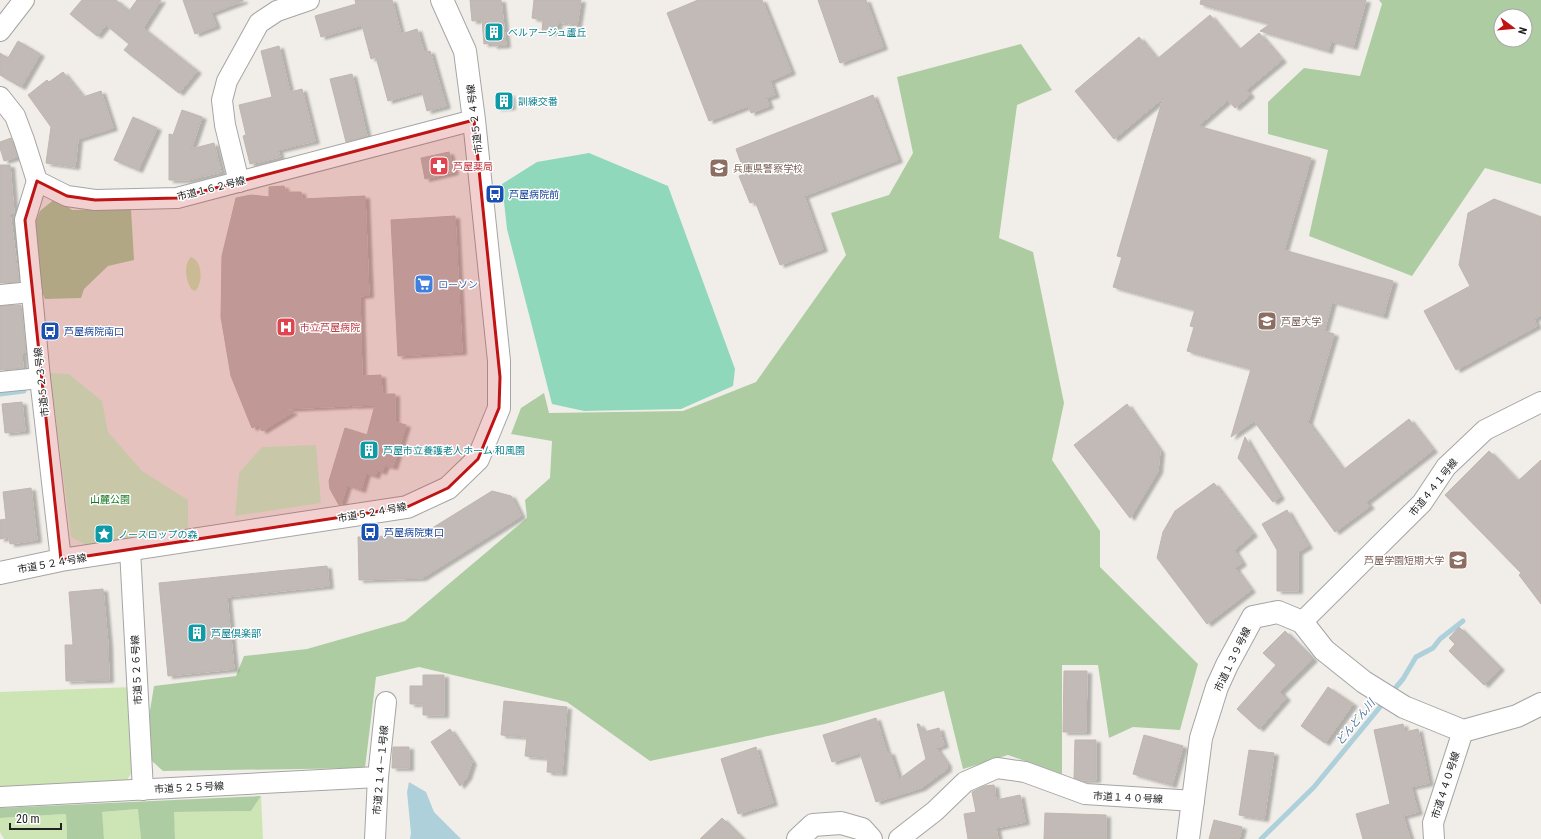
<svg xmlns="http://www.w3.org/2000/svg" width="1541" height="839" font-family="'Roboto Condensed','Noto Sans JP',sans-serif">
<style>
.grass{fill:#cde5b4}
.forest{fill:#aecca2;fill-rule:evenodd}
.park{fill:#cbf5cf}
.pitch{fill:#8fd8bb}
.water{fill:#aed0da}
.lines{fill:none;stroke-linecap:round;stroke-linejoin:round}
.stream{stroke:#aed0da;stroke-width:5}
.building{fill:#c1bab6;stroke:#c1b6ad;filter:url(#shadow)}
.minor-casing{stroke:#a5a5a5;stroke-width:22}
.tertiary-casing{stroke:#a5a5a5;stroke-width:24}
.minor{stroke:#fff;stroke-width:20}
.tertiary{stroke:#fff;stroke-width:22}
.marked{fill:#bf1314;fill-opacity:0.2;stroke:#bf1314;stroke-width:3;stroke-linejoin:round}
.labels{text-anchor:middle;stroke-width:3;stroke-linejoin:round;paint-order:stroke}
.culture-label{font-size:10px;fill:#0d838f;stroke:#fff;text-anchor:start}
.street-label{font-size:10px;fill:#212121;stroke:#fff}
.health-label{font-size:10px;fill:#be3a42;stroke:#fff;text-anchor:start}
.education-label{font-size:10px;fill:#785e54;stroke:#fff;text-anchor:start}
.transit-label{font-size:10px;fill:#164399;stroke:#fff;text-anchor:start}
.shop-label{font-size:10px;fill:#366cbe;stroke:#fff;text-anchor:start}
.park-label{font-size:10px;fill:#17781f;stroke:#fff}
.water-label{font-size:11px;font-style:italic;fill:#537aa1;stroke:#fff}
</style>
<defs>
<filter id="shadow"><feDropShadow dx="4.5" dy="2.5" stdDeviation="1" flood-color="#0004"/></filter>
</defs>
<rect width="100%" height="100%" fill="#f1eee9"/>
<!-- grass -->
<g class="grass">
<path d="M191,257C203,261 203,284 195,291L191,289C186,280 183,265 191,257Z"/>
<polygon points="132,687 137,764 124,785 0,790 0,692"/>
<polygon points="261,796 263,839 175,839 173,812 251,811"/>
<polygon points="139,809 141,839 104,839 101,812"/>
<polygon points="66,814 67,839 4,839 0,832 0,818"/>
</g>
<!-- forest -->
<g class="forest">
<path d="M1379,0H1541V184L1485,168L1412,276L1309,236L1328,150L1268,134V102L1304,68L1360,76L1382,4ZM1501,16H1525V40H1501Z"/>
<polygon points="1021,44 1052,90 1017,105 999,238 1033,252 1064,403 1052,460 1100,531 1100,567 1198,664 1180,730 1133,727 1109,738 1098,665 1062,665 1062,774 1008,755 963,769 944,691 825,724 650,761 567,702 419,667 376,677 365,768 163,771 143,753 154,686 236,676 244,656 307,649 405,621 527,518 525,500 550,478 552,441 511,434 521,408 544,393 549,413 683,411 756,382 846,255 831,213 889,195 913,153 897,77"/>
<polygon points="56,198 72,210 131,209 134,260 108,266 84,289 81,298 45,299 41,289 35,223 40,211"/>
<polygon points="261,796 251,811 174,812 175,839 141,839 138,809 102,812 104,839 67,839 66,814 0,818 0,808"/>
</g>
<!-- park -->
<g class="park">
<polygon points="50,373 69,374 102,401 108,432 142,471 188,500 188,528 88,546 71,537"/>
<polygon points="316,445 321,503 235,516 239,473 262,447"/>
</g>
<!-- pitch -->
<polygon class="pitch" points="589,153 668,186 735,369 733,386 681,409 584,411 552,404 507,229 502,184 537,162"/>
<!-- water -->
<polygon class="water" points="409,782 426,792 434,812 461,839 410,839 411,833 407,792"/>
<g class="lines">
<!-- stream -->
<g class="stream">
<polyline points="0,394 24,391"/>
<polyline points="1391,693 1403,679 1416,657 1433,648 1440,639 1463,621"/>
<polyline points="1261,839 1314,787 1385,701"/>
</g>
</g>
<!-- building -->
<g class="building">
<polygon points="82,0 116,0 129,11 137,0 161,0 143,28 197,71 179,93 124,50 129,44 106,25 97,36 70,14"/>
<polygon points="183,0 243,0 243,1 211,13 216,26 195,34"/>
<polygon points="355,0 392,0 401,34 417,29 424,52 430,51 446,106 427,111 422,91 388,101 376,57 371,59 362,25 321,37 315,16 356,4"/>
<polygon points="470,0 501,0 506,45 493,46 492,43 484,44 482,20 472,21"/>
<polygon points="534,0 581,0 577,25 558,22 556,33 542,31 543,20 532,18"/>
<polygon points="698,0 762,0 791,72 770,81 775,95 766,98 769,106 751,113 748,106 709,121 667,13"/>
<polygon points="818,0 866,0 883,47 840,63"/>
<polygon points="1201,0 1366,0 1353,47 1331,41 1328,51 1260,31 1270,24 1200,4"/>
<polygon points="1210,15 1239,50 1259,33 1282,60 1246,90 1250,95 1235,108 1228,100 1198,126 1311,158 1284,250 1393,281 1383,316 1332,302 1324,331 1334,334 1308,422 1343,470 1409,419 1433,450 1366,502 1370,506 1335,532 1254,421 1231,437 1251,369 1187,351 1194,327 1190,326 1195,310 1113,287 1122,257 1117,256 1163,98 1114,139 1075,91 1139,37 1157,59"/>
<polygon points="18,41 40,54 21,87 0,75 0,53 8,58"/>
<polygon points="279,46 290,92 302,89 315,141 278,150 280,157 250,164 243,136 246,135 239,105 272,97 261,51"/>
<polygon points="63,72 83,97 101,91 113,128 78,139 75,167 46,163 51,127 28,95 47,80 49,82"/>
<polygon points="352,74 367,136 346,142 330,79"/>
<polygon points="510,94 511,107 497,108 496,95"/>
<polygon points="873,95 898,160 804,196 823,249 780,265 755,201 750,203 739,176 745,174 736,149"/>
<polygon points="182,110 202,117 191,149 214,143 221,172 188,180 169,180 169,134 173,135"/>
<polygon points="133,117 157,128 138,170 114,160"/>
<polygon points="11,138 17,157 4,161 0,148 0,142"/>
<polygon points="449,152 454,172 425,179 421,158"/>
<polygon points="0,165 10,165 14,213 10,213 19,282 0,283"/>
<polygon points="284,186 285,192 301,192 302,199 365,196 369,295 360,296 362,376 381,375 382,394 395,394 395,422 406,425 393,467 385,465 382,472 377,470 375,476 366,473 361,490 347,485 341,504 339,505 330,489 329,481 345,428 367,435 375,405 352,406 353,405 346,406 283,409 293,412 262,431 258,425 252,428 231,376 221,317 222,256 236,198 251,195 269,197 269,187"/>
<polygon points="1494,199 1541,217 1541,315 1534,319 1537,326 1456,370 1424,311 1470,286 1459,265 1468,213"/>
<polygon points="455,216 462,352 398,356 391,220"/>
<polygon points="21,305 26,352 22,353 23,368 0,370 0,306"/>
<polygon points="22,402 25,431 5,433 2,404"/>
<polygon points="1127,404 1160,451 1158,471 1130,518 1074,445"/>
<polygon points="1245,437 1280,497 1273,502 1238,458"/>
<polygon points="1489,451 1518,481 1541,460 1541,604 1519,575 1521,573 1445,495"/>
<polygon points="1214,483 1253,534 1234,550 1242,563 1235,568 1251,590 1207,624 1157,558 1163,532 1175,511"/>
<polygon points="31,488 37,540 10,544 9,537 0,539 0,520 6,519 3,492"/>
<polygon points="492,491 511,496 521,516 422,578 359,580 358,537 421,535"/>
<polygon points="1287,510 1308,546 1298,552 1298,591 1277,591 1277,550 1262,524"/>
<polygon points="327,566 329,586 227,597 234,669 168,676 159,583"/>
<polygon points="103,589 108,644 109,680 66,681 65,645 73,645 69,592"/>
<polygon points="1459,627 1500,668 1484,685 1449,651 1455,644 1449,638"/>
<polygon points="1285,631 1313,659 1280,692 1286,698 1259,729 1237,709 1276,665 1263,653"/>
<polygon points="1064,671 1087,671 1086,732 1063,732"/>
<polygon points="423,675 444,675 444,715 423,715 423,704 410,704 410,686 423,686"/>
<polygon points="1328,687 1353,704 1325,743 1301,726"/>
<polygon points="504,701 567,707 562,773 547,772 548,758 525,756 527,737 501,735"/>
<polygon points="876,718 887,753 890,752 899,779 926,759 917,724 919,724 924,732 939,728 944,745 936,748 947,764 947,769 921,788 876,802 860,753 832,762 823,735"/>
<polygon points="1403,724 1405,732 1418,729 1429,783 1411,787 1418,812 1403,816 1410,839 1363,839 1356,814 1390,804 1374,730"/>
<polygon points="450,729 472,762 467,777 460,786 431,742"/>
<polygon points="1144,735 1183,746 1172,785 1133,774"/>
<polygon points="1075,740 1096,740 1096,780 1080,780 1074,778"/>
<polygon points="393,747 409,747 409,768 392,768"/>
<polygon points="756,747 773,803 738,814 721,759"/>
<polygon points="1249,750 1274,753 1264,819 1239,815"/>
<polygon points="994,785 996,800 1020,795 1025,822 996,828 998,839 968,839 964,814 976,812 972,792 984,786"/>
<polygon points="1045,813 1106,815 1106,839 1044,839"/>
<polygon points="722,818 743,839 700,839"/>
<polygon points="1214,820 1242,827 1239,839 1209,839"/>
</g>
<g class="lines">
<defs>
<g id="minor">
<polyline points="0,31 24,0"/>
<polyline points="0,97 15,116 24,140 37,181 67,196 95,200 177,198 474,120"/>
<polyline points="37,181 25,220 40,378 61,560"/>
<polyline points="239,182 225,125 222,100 227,81 259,23 277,11 309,0"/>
<polyline points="0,295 32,292"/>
<polyline points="0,382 40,378"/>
<polyline points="130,550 143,790"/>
<polyline points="1302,622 1422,503 1446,467 1485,430 1541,402"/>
<polyline points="0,797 378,777"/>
<polyline points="375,839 378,777 386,702"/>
<polyline points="899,839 935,811 965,782 997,768 1025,772 1085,794 1194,801"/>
<polyline points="1434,839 1433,823 1463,731"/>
</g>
<g id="tertiary">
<polyline points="0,573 61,560 407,507 448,488 478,459 499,408 499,361 474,120 465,51 442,0"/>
<polyline points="798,839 813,825 841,823 862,829 871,839"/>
<polyline points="1188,839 1201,738 1217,687 1227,665 1253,617 1278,612 1302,622 1324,650 1364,682 1404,707 1463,731 1517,716 1541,704"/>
</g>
</defs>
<!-- minor casing -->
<use href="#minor" class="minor-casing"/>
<!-- tertiary casing -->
<use href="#tertiary" class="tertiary-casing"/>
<!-- minor -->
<use href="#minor" class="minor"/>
<!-- tertiary -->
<use href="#tertiary" class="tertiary"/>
</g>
<!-- marked area -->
<path class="marked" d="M474,120L500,377L499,408L478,459L448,488L407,507L61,560L25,220L37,181L67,196L95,200L177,198Z"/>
<!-- icons -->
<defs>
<symbol id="building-square" viewBox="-11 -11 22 22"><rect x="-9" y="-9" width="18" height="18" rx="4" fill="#0f9aa8" stroke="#fff"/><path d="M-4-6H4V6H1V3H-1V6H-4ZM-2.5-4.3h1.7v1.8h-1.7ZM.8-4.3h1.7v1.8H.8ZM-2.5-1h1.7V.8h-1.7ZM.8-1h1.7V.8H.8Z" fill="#fff"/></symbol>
<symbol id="pharmacy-square" viewBox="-11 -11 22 22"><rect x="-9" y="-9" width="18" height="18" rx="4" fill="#e0444e" stroke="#fff"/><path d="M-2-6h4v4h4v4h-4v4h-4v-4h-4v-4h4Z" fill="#fff"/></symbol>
<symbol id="school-square" viewBox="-11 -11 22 22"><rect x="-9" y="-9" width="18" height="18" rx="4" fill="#8d6e63" stroke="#fff"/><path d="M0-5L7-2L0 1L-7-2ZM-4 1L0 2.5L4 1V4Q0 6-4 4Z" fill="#fff"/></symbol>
<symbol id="bus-square" viewBox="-11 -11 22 22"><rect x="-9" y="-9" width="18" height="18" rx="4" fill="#1a4fb4" stroke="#fff"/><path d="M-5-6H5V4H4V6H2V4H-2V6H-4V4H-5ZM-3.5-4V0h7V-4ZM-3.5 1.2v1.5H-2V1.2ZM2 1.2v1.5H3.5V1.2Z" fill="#fff"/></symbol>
<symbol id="supermarket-square" viewBox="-11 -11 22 22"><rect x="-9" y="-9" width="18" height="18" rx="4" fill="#3f7fe0" stroke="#fff"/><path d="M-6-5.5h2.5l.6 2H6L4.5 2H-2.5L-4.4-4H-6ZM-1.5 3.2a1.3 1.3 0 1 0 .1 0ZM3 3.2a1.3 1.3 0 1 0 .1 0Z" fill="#fff"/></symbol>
<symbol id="university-square" viewBox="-11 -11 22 22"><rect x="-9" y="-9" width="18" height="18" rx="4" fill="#8d6e63" stroke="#fff"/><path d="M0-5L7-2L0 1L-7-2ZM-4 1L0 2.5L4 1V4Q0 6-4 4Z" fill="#fff"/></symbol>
<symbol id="hospital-square" viewBox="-11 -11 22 22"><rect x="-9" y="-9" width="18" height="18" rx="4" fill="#e0444e" stroke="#fff"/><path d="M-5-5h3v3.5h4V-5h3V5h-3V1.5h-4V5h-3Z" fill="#fff"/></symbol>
<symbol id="sight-square" viewBox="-11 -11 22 22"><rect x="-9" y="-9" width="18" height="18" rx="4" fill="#0f9aa8" stroke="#fff"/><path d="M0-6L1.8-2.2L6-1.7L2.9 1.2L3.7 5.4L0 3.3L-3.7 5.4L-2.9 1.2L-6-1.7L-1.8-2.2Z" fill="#fff"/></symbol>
</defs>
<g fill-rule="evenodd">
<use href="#building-square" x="483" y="21" width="22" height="22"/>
<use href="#building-square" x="493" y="90" width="22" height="22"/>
<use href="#pharmacy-square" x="428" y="155" width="22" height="22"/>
<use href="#school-square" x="708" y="157" width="22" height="22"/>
<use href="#bus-square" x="484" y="183" width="22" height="22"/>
<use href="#supermarket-square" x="413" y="273" width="22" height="22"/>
<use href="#university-square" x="1256" y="310" width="22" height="22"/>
<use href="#hospital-square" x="275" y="316" width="22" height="22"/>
<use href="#bus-square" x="39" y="320" width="22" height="22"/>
<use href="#building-square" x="358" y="439" width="22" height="22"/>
<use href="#bus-square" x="359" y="521" width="22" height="22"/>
<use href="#sight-square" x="93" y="523" width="22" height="22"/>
<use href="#university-square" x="1447" y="549" width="22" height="22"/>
<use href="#building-square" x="186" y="622" width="22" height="22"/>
</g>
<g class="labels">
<!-- culture labels -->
<g class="culture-label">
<text x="508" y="36">ベルアージュ蘆丘</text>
<text x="518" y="105">訓練交番</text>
<text x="383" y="454">芦屋市立養護老人ホーム 和風園</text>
<text x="118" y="538">ノースロップの森</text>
<text x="211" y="637">芦屋倶楽部</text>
</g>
<!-- street labels -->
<g class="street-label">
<text transform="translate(474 119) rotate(-97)" y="4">市道５２４号線</text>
<text transform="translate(211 188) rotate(-14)" y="4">市道１６２号線</text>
<text transform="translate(41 382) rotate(-96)" y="4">市道５２３号線</text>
<text transform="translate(1433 487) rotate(-51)" y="4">市道４４１号線</text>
<text transform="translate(372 512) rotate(-10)" y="4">市道５２４号線</text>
<text transform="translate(52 563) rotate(-10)" y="4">市道５２４号線</text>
<text transform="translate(1232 659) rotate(-64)" y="4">市道１３９号線</text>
<text transform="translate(136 670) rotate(-93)" y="4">市道５２６号線</text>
<text transform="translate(380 770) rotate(-85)" y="4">市道２１４－１号線</text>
<text transform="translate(1445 785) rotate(-72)" y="4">市道４４０号線</text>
<text transform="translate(189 787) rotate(-3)" y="4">市道５２５号線</text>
<text transform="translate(1128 797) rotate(3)" y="4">市道１４０号線</text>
</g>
<!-- health labels -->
<g class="health-label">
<text x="453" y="170">芦屋薬局</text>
<text x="300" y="331">市立芦屋病院</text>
</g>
<!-- education labels -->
<g class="education-label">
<text x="733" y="172">兵庫県警察学校</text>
<text x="1281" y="325">芦屋大学</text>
<text x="1444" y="564" text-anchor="end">芦屋学園短期大学</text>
</g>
<!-- transit labels -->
<g class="transit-label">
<text x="509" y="198">芦屋病院前</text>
<text x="64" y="335">芦屋病院南口</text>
<text x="384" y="536">芦屋病院東口</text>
</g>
<!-- shop labels -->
<g class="shop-label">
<text x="438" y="288">ローソン</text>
</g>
<!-- park labels -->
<g class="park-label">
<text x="110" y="503">山麓公園</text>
</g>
<!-- water labels -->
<g class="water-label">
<text transform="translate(1355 722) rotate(-51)" y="4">どんどん川</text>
</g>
</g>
<!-- north arrow -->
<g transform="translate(1513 28) rotate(106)"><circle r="19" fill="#ffffff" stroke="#a6a6a6"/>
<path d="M0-3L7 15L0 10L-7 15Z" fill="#bf1314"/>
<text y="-6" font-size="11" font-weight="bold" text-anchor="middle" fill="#212121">N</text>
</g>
<!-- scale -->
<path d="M10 823v6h51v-6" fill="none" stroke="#212121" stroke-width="2"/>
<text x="16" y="823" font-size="12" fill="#212121" stroke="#ffffff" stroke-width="3" paint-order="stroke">20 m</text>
</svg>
